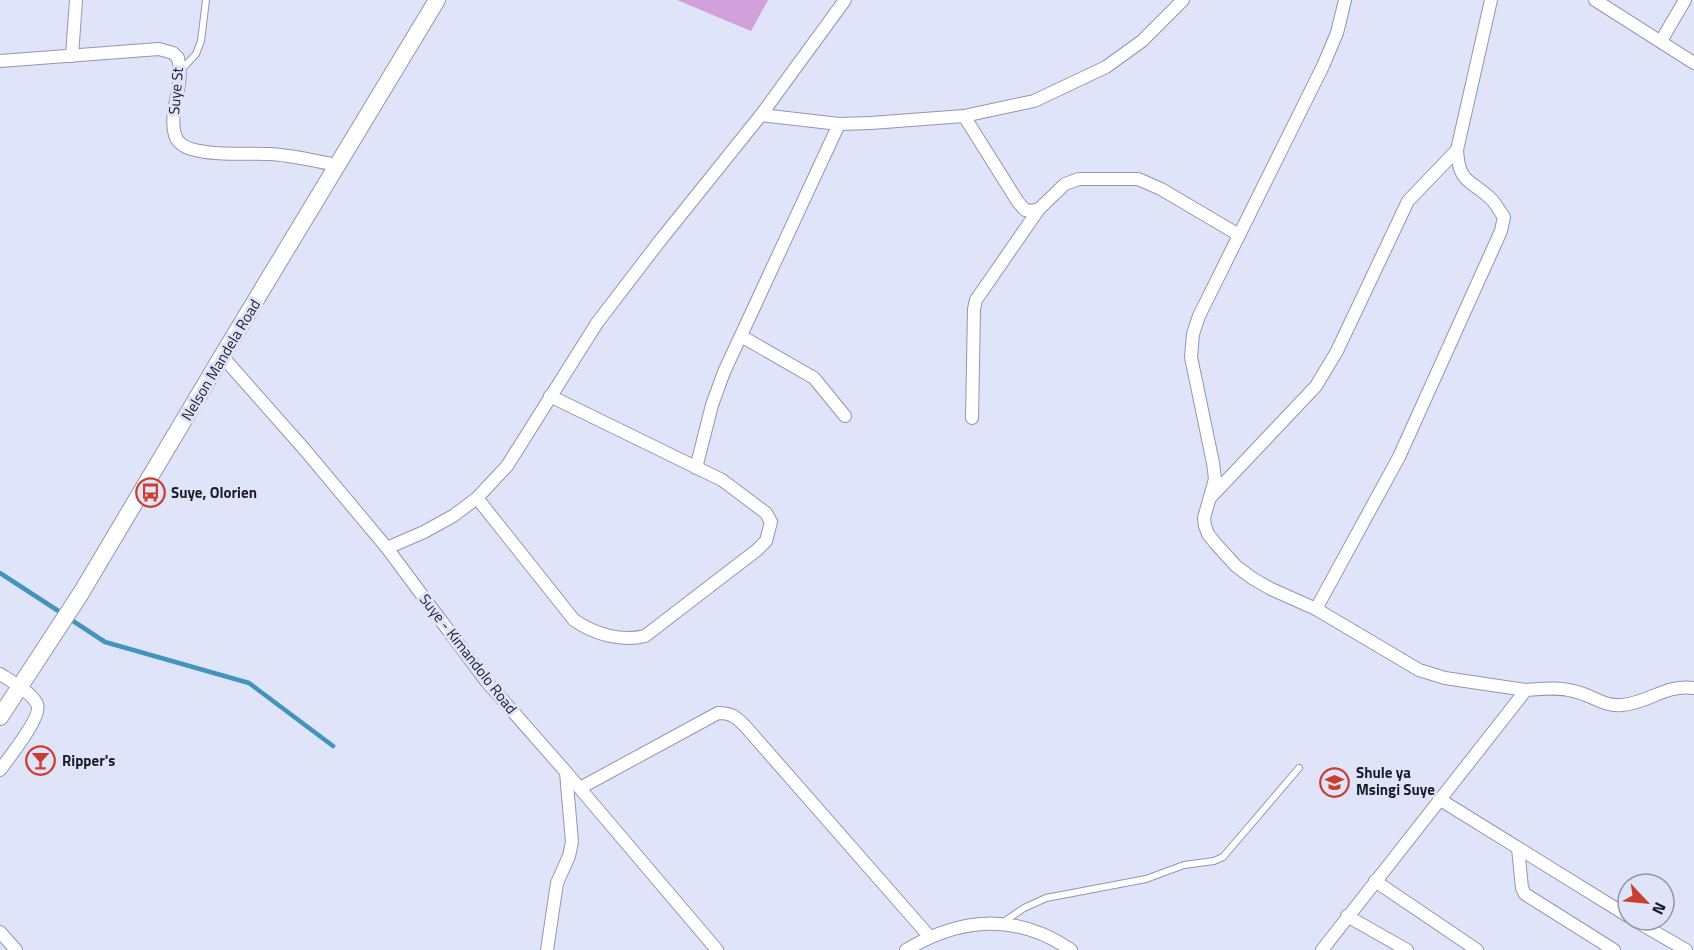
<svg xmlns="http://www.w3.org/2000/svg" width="1694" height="950" font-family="'Titillium Web',sans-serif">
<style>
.forest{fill:#d2a0da}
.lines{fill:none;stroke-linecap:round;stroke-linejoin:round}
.stream{stroke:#4294bb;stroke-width:4.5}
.service-casing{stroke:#9096b6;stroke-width:8}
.minor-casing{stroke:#9096b6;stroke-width:14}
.secondary-casing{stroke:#9096b6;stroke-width:18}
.service{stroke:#fff;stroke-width:6}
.minor{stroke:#fff;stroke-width:12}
.secondary{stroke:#fff;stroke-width:16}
.labels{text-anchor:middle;stroke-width:6;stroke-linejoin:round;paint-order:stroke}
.street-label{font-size:15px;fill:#1a1c28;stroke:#e0e4f9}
.poi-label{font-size:15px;font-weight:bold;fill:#1a1c28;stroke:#e0e4f9;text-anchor:start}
</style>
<rect width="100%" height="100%" fill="#e0e4f9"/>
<!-- forest -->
<polygon class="forest" points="677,0 768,0 751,31"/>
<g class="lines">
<!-- stream -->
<g class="stream">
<polyline points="0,573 63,614"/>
<polyline points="70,619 105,642 249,683 333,746"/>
</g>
<defs>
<g id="service">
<polyline points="181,70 196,54 201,41 206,0"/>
<polyline points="1002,923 1024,908 1046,898 1146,879 1184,865 1214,861 1223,857 1299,768"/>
</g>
<g id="minor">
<polyline points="1345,0 1337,33 1323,66 1199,316 1193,334 1191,357 1213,463 1215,479 1204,518 1205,526 1208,534 1216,544 1236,566 1252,578 1271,589 1316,609 1419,670 1445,678 1526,690"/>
<polyline points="1595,0 1694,63"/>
<polyline points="1661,41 1685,0"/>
<polyline points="72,56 76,0"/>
<path d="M0,61L159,49L173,53L178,58C185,85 168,111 175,135C177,142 184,147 191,149C216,156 244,153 269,154C292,155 315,161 337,165"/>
<polyline points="761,115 839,124 871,123 964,116 1034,101 1106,67 1142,41 1183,0"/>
<polyline points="964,116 1018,202 1025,210 1032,211 1039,209 1065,184 1079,179 1138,179 1161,189 1239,235"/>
<polyline points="741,336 814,378 845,416"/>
<polyline points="222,356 305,450 387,548 486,681 566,772 717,950"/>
<polyline points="972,418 974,309 976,300 1039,209"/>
<polyline points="696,468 712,405 724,372 839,124"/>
<polyline points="1211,497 1316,386 1337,351 1408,201 1457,150"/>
<path d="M477,498L574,620C594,634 621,642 645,636L757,550L766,541L771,522L766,513L722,480L550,396"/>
<polyline points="387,548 424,532 453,516 477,498 507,466 597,323 659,242 761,115 845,0"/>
<path d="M1316,609L1399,457L1501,231L1504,217C1500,212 1497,206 1493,201C1472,179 1459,186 1457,150L1491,0"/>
<path d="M0,674C11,681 31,692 37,704C43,716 8,759 0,770"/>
<path d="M580,788L718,713C732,713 736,717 745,726L929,936"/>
<polyline points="1439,799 1628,916"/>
<polyline points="1518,848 1522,888 1525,894 1614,950"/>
<polyline points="1375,881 1477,950"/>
<polyline points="1347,916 1407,950"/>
<polyline points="1634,920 1686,950"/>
<polyline points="0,932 16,950"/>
<polyline points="547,950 557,883 569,856 572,842 566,772"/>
<path d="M906,950C961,917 1017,913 1071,950"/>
<path d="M1322,950L1526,690C1542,689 1558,687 1573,691C1590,694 1604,707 1622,705C1649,703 1665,684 1694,688"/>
</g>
<polyline id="secondary" points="0,717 81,593 222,356 437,0"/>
</defs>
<!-- service casing -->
<use href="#service" class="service-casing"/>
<!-- minor casing -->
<use href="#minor" class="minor-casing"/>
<!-- secondary casing -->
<use href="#secondary" class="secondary-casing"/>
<!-- service -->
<use href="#service" class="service"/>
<!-- minor -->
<use href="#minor" class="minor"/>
<!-- secondary -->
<use href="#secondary" class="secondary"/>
</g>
<!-- icons -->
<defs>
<symbol id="bus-ring" viewBox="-11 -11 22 22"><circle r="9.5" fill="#e0e4f9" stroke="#cb3e30" stroke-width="1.5"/><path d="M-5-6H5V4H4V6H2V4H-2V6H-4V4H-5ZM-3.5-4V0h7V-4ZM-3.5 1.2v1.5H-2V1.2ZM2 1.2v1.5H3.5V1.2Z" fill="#cb3e30"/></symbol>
<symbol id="bar-ring" viewBox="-11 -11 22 22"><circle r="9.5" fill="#e0e4f9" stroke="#cb3e30" stroke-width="1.5"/><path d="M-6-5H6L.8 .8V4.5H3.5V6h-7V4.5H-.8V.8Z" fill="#cb3e30"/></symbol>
<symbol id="school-ring" viewBox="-11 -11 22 22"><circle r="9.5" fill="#e0e4f9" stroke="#cb3e30" stroke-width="1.5"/><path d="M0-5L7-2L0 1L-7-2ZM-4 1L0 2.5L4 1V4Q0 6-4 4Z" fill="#cb3e30"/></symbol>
</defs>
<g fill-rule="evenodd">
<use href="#bus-ring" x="134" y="476" width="33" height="33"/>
<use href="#bar-ring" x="24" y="744" width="33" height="33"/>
<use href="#school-ring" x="1318" y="766" width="33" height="33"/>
</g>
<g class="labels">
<!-- street labels -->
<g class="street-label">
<text transform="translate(176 91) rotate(-85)" y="5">Suye St</text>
<text transform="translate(221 360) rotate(-59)" y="5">Nelson Mandela Road</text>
<text transform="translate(468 654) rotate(52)" y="5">Suye - Kimandolo Road</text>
</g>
<!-- poi labels -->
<g class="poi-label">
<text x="171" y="498">Suye, Olorien</text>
<text x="62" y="766">Ripper's</text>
<text x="1356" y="778">Shule ya<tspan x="1356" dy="17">Msingi Suye</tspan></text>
</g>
</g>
<!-- north arrow -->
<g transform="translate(1646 902) rotate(116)"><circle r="28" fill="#e0e4f9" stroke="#9194a5" stroke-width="1.5"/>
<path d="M0-4.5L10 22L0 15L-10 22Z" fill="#cb3e30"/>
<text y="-9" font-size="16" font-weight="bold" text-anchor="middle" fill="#1a1c28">N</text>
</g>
</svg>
